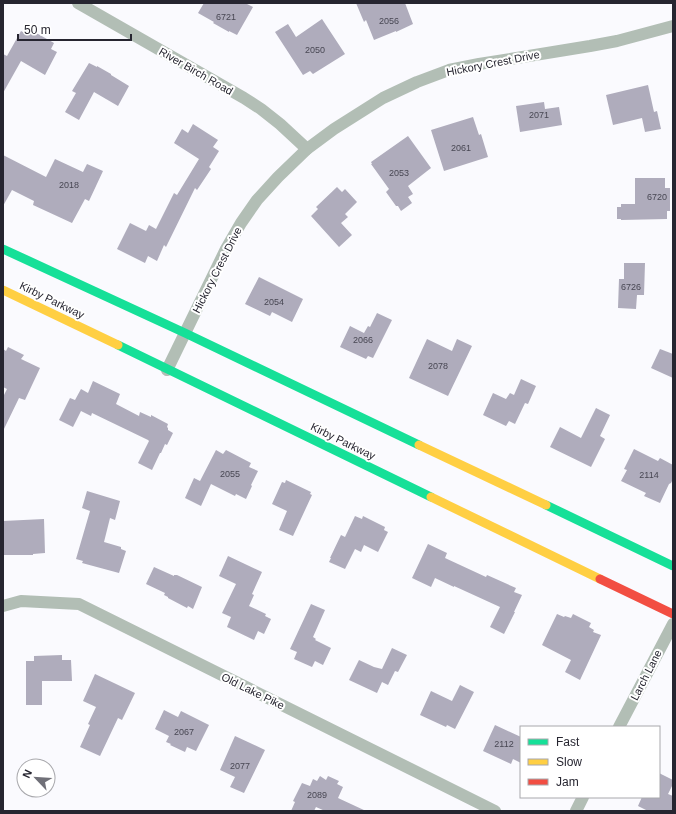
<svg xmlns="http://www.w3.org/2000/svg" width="676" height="814" font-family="Helvetica,sans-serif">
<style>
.building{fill:#afacbc}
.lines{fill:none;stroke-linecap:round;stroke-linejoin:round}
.street{stroke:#b2beb5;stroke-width:12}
.fast{stroke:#16e098;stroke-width:9}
.slow{stroke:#ffcf43;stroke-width:9}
.jam{stroke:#f24e42;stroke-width:9}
.labels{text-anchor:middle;stroke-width:4;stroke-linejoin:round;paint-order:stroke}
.number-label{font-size:9px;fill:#484753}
.street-label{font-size:11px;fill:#262530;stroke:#fff}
</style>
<rect width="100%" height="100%" fill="#fafafe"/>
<!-- building -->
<g class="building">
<polygon points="204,3 245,3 253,7 237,35 229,31 229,32 213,23 214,22 198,13"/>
<polygon points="356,3 405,3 413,24 396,32 396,31 374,40 366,20 364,22"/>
<polygon points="322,19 345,54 313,74 310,71 303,75 275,32 288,24 296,37"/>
<polygon points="31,30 54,43 51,49 57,52 45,75 21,61 3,93 3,54 7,56 21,31 28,35"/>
<polygon points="89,63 97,67 97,66 111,74 111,75 129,86 118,106 94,92 79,120 65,112 76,93 72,91"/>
<polygon points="648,85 654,112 657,111 661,129 645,132 642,118 613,125 606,95"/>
<polygon points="544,102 545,109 559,107 562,125 520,132 516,106"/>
<polygon points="473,117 479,135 481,134 488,157 444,171 431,130"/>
<polygon points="193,124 218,140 213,147 219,151 209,167 211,169 197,190 195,188 166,247 164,245 157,261 148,256 145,263 117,249 130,223 146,231 149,225 156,229 174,193 177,195 199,159 174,143 182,129 188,133"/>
<polygon points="408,136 431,168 408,186 413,194 408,197 412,203 401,211 398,206 396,206 386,192 389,189 371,164 372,164 371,162"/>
<polygon points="3,155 46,177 55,159 83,172 87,164 103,171 89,201 85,199 72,223 33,205 34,201 12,190 3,206"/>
<polygon points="635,178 665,178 665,188 670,188 670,211 667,211 667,219 621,220 621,219 617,219 617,207 621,207 621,204 635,204"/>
<polygon points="337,187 342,192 345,189 357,202 345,214 348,217 341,223 352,235 339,247 311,216 318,209 316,207"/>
<polygon points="624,263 645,263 644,295 637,295 636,309 618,308 619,279 624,279"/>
<polygon points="259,277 303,299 292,322 272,312 270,316 245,304"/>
<polygon points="377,313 392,320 373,358 368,356 366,359 340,347 350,326 364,333 368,326 370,327"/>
<polygon points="427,339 452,351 457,339 472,346 448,396 409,378"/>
<polygon points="8,347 24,355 21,359 40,368 25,400 19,398 3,431 3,397 7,389 3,387 3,349 6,351"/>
<polygon points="660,349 673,354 673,378 651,368"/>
<polygon points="521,379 536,386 528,404 525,403 515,424 509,421 506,426 483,415 493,393 506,399 510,393 514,395"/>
<polygon points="93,381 120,394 116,404 139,416 140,412 151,417 151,415 168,424 167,427 168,428 168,430 173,433 167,445 165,444 161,453 160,453 152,470 138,463 149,441 148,440 92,413 91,416 81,411 73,427 59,420 70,398 75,400 81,389 88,393"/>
<polygon points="596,408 610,415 600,436 605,439 591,467 550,447 560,427 581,438"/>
<polygon points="634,449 658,461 660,458 673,465 673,479 671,483 669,484 660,503 644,496 646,493 621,481 627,470 624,469"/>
<polygon points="216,450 223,454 226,450 251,463 249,467 258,471 251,485 252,486 246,499 236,494 235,496 211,484 201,506 185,498 194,478 200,481"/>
<polygon points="286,480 311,492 310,494 312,495 293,536 279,530 287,511 272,504 282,482 285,483"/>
<polygon points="87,491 120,501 115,520 110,518 104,542 121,547 121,549 126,551 119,573 82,563 83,561 76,559 90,511 82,508"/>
<polygon points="355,516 362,519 363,516 385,527 384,530 388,532 378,552 364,545 361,552 355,549 345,569 329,562 331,558 330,558 341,535 345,537"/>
<polygon points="44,519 45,553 33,554 33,555 3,555 3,521"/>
<polygon points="428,544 447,553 445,558 486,577 487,575 516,588 514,592 522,595 514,612 515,612 504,634 490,627 500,607 454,586 454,587 435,578 431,587 412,578"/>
<polygon points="228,556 262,572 252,594 254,595 249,606 266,614 265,616 271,619 264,634 258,631 254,640 227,627 231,617 222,613 236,584 219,576"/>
<polygon points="154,567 174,576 174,575 177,575 202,587 193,609 188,606 187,608 168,598 168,597 164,595 165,593 146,584"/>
<polygon points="311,604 325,610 313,637 316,639 315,640 331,648 323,665 315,661 312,667 294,659 297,652 290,649"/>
<polygon points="557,614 564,617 565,616 571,618 573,614 591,623 589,627 594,630 593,632 601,635 580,680 565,672 571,660 542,645"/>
<polygon points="392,648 407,655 398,672 395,671 388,685 382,682 377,693 349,680 359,660 374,667 382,669"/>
<polygon points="62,655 62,660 71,660 72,681 42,681 42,705 26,705 26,661 34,661 34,656"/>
<polygon points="95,674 135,693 122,720 118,718 100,756 80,747 90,725 88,724 96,707 83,701"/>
<polygon points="460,685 474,692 455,729 447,725 446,727 420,715 431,691 452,701"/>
<polygon points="164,710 178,717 181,711 209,725 196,751 187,747 185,752 170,745 171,744 166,742 169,736 155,729"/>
<polygon points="495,725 521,737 521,763 513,759 511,764 483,751"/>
<polygon points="235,736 265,750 244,793 230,787 235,777 220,770"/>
<polygon points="659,773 673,780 673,784 668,794 673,796 673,811 648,811 638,806 642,797 659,797"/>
<polygon points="320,776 326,780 328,776 339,781 337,784 343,787 338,798 366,811 325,811 316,807 314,811 291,811 295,802 293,801 302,783 310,786 313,779 317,781"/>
</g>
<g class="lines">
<!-- street -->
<g class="street">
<polyline points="78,3 244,98 261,109 280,124 307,149"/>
<polyline points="167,370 226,249 241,223 257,200 278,177 307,149 334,129 383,98 417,82 449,70 479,64 590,46 617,41 673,26"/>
<polyline points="3,606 21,601 79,604 495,811"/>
<polyline points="619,727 673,624"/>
<polyline points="576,811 583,797"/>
</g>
<!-- fast -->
<g class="fast">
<polyline points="3,249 185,333 419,445"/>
<polyline points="118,345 431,497"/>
<polyline points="546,505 673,566"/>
</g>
<!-- slow -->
<g class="slow">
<polyline points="3,290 118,345"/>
<polyline points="419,445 546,505"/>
<polyline points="431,497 600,579"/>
</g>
<!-- jam -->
<polyline class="jam" points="600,579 673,614"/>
</g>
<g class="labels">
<!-- number labels -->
<g class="number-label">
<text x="226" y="20">6721</text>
<text x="389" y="24">2056</text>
<text x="315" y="53">2050</text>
<text x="539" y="118">2071</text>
<text x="461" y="151">2061</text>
<text x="399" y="176">2053</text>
<text x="69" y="188">2018</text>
<text x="657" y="200">6720</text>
<text x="631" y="290">6726</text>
<text x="274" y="305">2054</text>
<text x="363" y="343">2066</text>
<text x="438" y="369">2078</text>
<text x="230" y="477">2055</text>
<text x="649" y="478">2114</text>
<text x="184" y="735">2067</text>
<text x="504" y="747">2112</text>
<text x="240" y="769">2077</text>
<text x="317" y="798">2089</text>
</g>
<!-- street labels -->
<g class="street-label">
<text transform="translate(493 63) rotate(-11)" y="4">Hickory Crest Drive</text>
<text transform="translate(196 71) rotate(30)" y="4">River Birch Road</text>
<text transform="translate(217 270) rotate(-63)" y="4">Hickory Crest Drive</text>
<text transform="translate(52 300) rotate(26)" y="4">Kirby Parkway</text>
<text transform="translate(343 441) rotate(26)" y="4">Kirby Parkway</text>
<text transform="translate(646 675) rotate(-63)" y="4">Larch Lane</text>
<text transform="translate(253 691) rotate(26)" y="4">Old Lake Pike</text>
</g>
</g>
<!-- border -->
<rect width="676" height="814" fill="none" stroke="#262530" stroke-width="8"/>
<!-- legend -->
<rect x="520" y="726" width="140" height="72" fill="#ffffff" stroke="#a8a8ac"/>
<rect x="528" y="739" width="20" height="6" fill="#16e098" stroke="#a8a8ac"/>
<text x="556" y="746" font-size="12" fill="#262530">Fast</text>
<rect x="528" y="759" width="20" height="6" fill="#ffcf43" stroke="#a8a8ac"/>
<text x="556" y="766" font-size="12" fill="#262530">Slow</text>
<rect x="528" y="779" width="20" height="6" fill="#f24e42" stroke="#a8a8ac"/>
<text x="556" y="786" font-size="12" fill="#262530">Jam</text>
<!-- north arrow -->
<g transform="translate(36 778) rotate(295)"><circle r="19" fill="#ffffff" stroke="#a8a8ac"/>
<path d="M0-3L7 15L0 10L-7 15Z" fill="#707078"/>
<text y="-6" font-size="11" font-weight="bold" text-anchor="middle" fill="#262530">N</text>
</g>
<!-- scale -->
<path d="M18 34v6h113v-6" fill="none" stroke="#262530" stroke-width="2"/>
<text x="24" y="34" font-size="12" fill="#262530" stroke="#ffffff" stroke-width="3" paint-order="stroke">50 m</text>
</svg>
